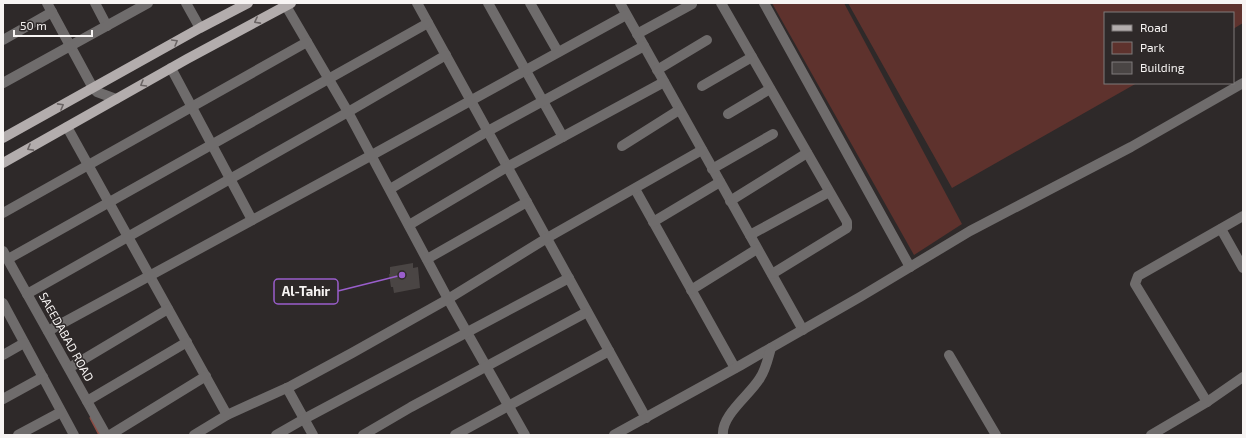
<svg xmlns="http://www.w3.org/2000/svg" width="1246" height="438" font-family="'Exo 2',sans-serif">
<style>
.green{fill:#5e322d}
.lines{fill:none;stroke-linecap:round;stroke-linejoin:round}
.stream{stroke:#8e4d45;stroke-width:3}
.building{fill:#4a4544}
.minor{stroke:#6f6c6c;stroke-width:10}
.major{stroke:#b3adad;stroke-width:10}
.oneway{stroke:#6a6464}
.labels{text-anchor:middle;stroke-width:3;stroke-linejoin:round;paint-order:stroke}
.street-label{font-size:12px;fill:#f7f4f3;stroke:#2e2929}
.leader{fill:none;stroke:#9a5ecc;stroke-width:1.5}
.callout-dot{fill:#9a5ecc;stroke:#2e2929;stroke-width:1.5}
.callout{fill:#2e2929;stroke:#9a5ecc;stroke-width:1.5}
.callout-label{font-size:13px;text-anchor:middle;font-weight:bold;fill:#f7f4f3}
</style>
<rect width="100%" height="100%" fill="#2e2929"/>
<!-- green -->
<g class="green">
<polygon points="772,3 844,3 962,224 914,255"/>
<polygon points="848,3 1243,3 1243,23 1233,29 1233,13 1105,13 1105,83 1137,83 952,188"/>
</g>
<g class="lines">
<!-- stream -->
<polyline class="stream" points="91,418 100,435"/>
</g>
<!-- building -->
<polygon class="building" points="413,263 413,268 418,267 420,288 394,293 393,287 391,287 389,274 390,274 390,267"/>
<g class="lines">
<!-- minor -->
<g class="minor">
<polyline points="47,3 93,88 97,92 116,99"/>
<polyline points="95,3 107,26"/>
<polyline points="186,3 200,28"/>
<polyline points="417,3 646,418"/>
<polyline points="488,3 563,137"/>
<polyline points="530,3 558,52"/>
<polyline points="620,3 803,330"/>
<polyline points="721,3 847,222 847,228 772,274"/>
<polyline points="764,3 910,267"/>
<polyline points="286,6 348,112 448,299 525,435"/>
<polyline points="637,34 692,4"/>
<polyline points="3,40 52,12"/>
<polyline points="171,68 252,220"/>
<polyline points="657,70 707,40"/>
<polyline points="3,83 148,3"/>
<polyline points="702,86 752,57"/>
<polyline points="728,114 770,89"/>
<polyline points="67,127 227,415"/>
<polyline points="622,146 679,110"/>
<polyline points="712,169 773,134"/>
<polyline points="390,189 488,131 644,46"/>
<polyline points="635,189 735,368"/>
<polyline points="730,201 807,153"/>
<polyline points="3,213 307,42"/>
<polyline points="653,222 720,182"/>
<polyline points="409,225 507,167 664,82"/>
<polyline points="1221,229 1243,268"/>
<polyline points="750,235 829,192"/>
<polyline points="3,251 106,435"/>
<polyline points="8,259 428,23"/>
<polyline points="427,259 527,202"/>
<polyline points="691,290 757,249"/>
<polyline points="27,294 348,112 446,55"/>
<polyline points="3,303 74,435"/>
<polyline points="48,331 372,155 626,15"/>
<polyline points="3,355 24,343"/>
<polyline points="949,355 996,435"/>
<polyline points="69,368 168,309"/>
<polyline points="287,388 313,435"/>
<polyline points="3,399 43,377"/>
<polyline points="87,401 187,342"/>
<polyline points="1207,402 1135,284 1138,276 1243,216"/>
<polyline points="18,435 61,412"/>
<polyline points="110,435 206,376"/>
<polyline points="194,435 227,415 291,386 352,353 448,299 547,238 702,150"/>
<polyline points="276,435 304,419 569,278"/>
<polyline points="363,435 411,407 587,312"/>
<polyline points="455,435 609,351"/>
<polyline points="614,435 741,365 860,297 970,231 1131,147 1243,83"/>
<path d="M723,435C721,415 751,394 760,378C766,369 768,358 771,348"/>
<polyline points="1151,435 1207,402 1243,377"/>
</g>
<!-- major -->
<g class="major">
<polyline points="3,138 200,28 248,3"/>
<polyline points="3,163 187,59 291,3"/>
</g>
</g>
<!-- one-way arrows -->
<defs><path id="oneway-chevron" d="M-2-3.5L2.5 0L-2 3.5" fill="none" stroke-width="1.6" stroke-linecap="round" stroke-linejoin="round"/></defs>
<g class="oneway">
<use href="#oneway-chevron" transform="translate(257 21) rotate(152)"/>
<use href="#oneway-chevron" transform="translate(175 42) rotate(-30)"/>
<use href="#oneway-chevron" transform="translate(143 84) rotate(150)"/>
<use href="#oneway-chevron" transform="translate(61 106) rotate(-29)"/>
<use href="#oneway-chevron" transform="translate(30 148) rotate(151)"/>
</g>
<g class="labels">
<!-- street labels -->
<g class="street-label">
<text transform="translate(66 337) rotate(61)" y="4">SAEEDABAD ROAD</text>
</g>
</g>
<!-- callouts -->
<path class="leader" d="M402 275L338 291"/>
<circle class="callout-dot" cx="402" cy="275" r="4"/>
<rect class="callout" x="274" y="279" width="64" height="25" rx="4"/>
<g class="callout-label">
<text x="306" y="296">Al-Tahir</text>
</g>
<!-- border -->
<rect width="1246" height="438" fill="none" stroke="#f7f4f3" stroke-width="8"/>
<!-- legend -->
<rect x="1104" y="12" width="130" height="72" fill="#2e2929" stroke="#7e7a7a"/>
<rect x="1112" y="25" width="20" height="6" fill="#b3adad" stroke="#7e7a7a"/>
<text x="1140" y="32" font-size="12" fill="#f7f4f3">Road</text>
<rect x="1112" y="42" width="20" height="12" fill="#5e322d" stroke="#7e7a7a"/>
<text x="1140" y="52" font-size="12" fill="#f7f4f3">Park</text>
<rect x="1112" y="62" width="20" height="12" fill="#4a4544" stroke="#7e7a7a"/>
<text x="1140" y="72" font-size="12" fill="#f7f4f3">Building</text>
<!-- scale -->
<path d="M14 30v6h78v-6" fill="none" stroke="#f7f4f3" stroke-width="2"/>
<text x="20" y="30" font-size="12" fill="#f7f4f3" stroke="#2e2929" stroke-width="3" paint-order="stroke">50 m</text>
</svg>
